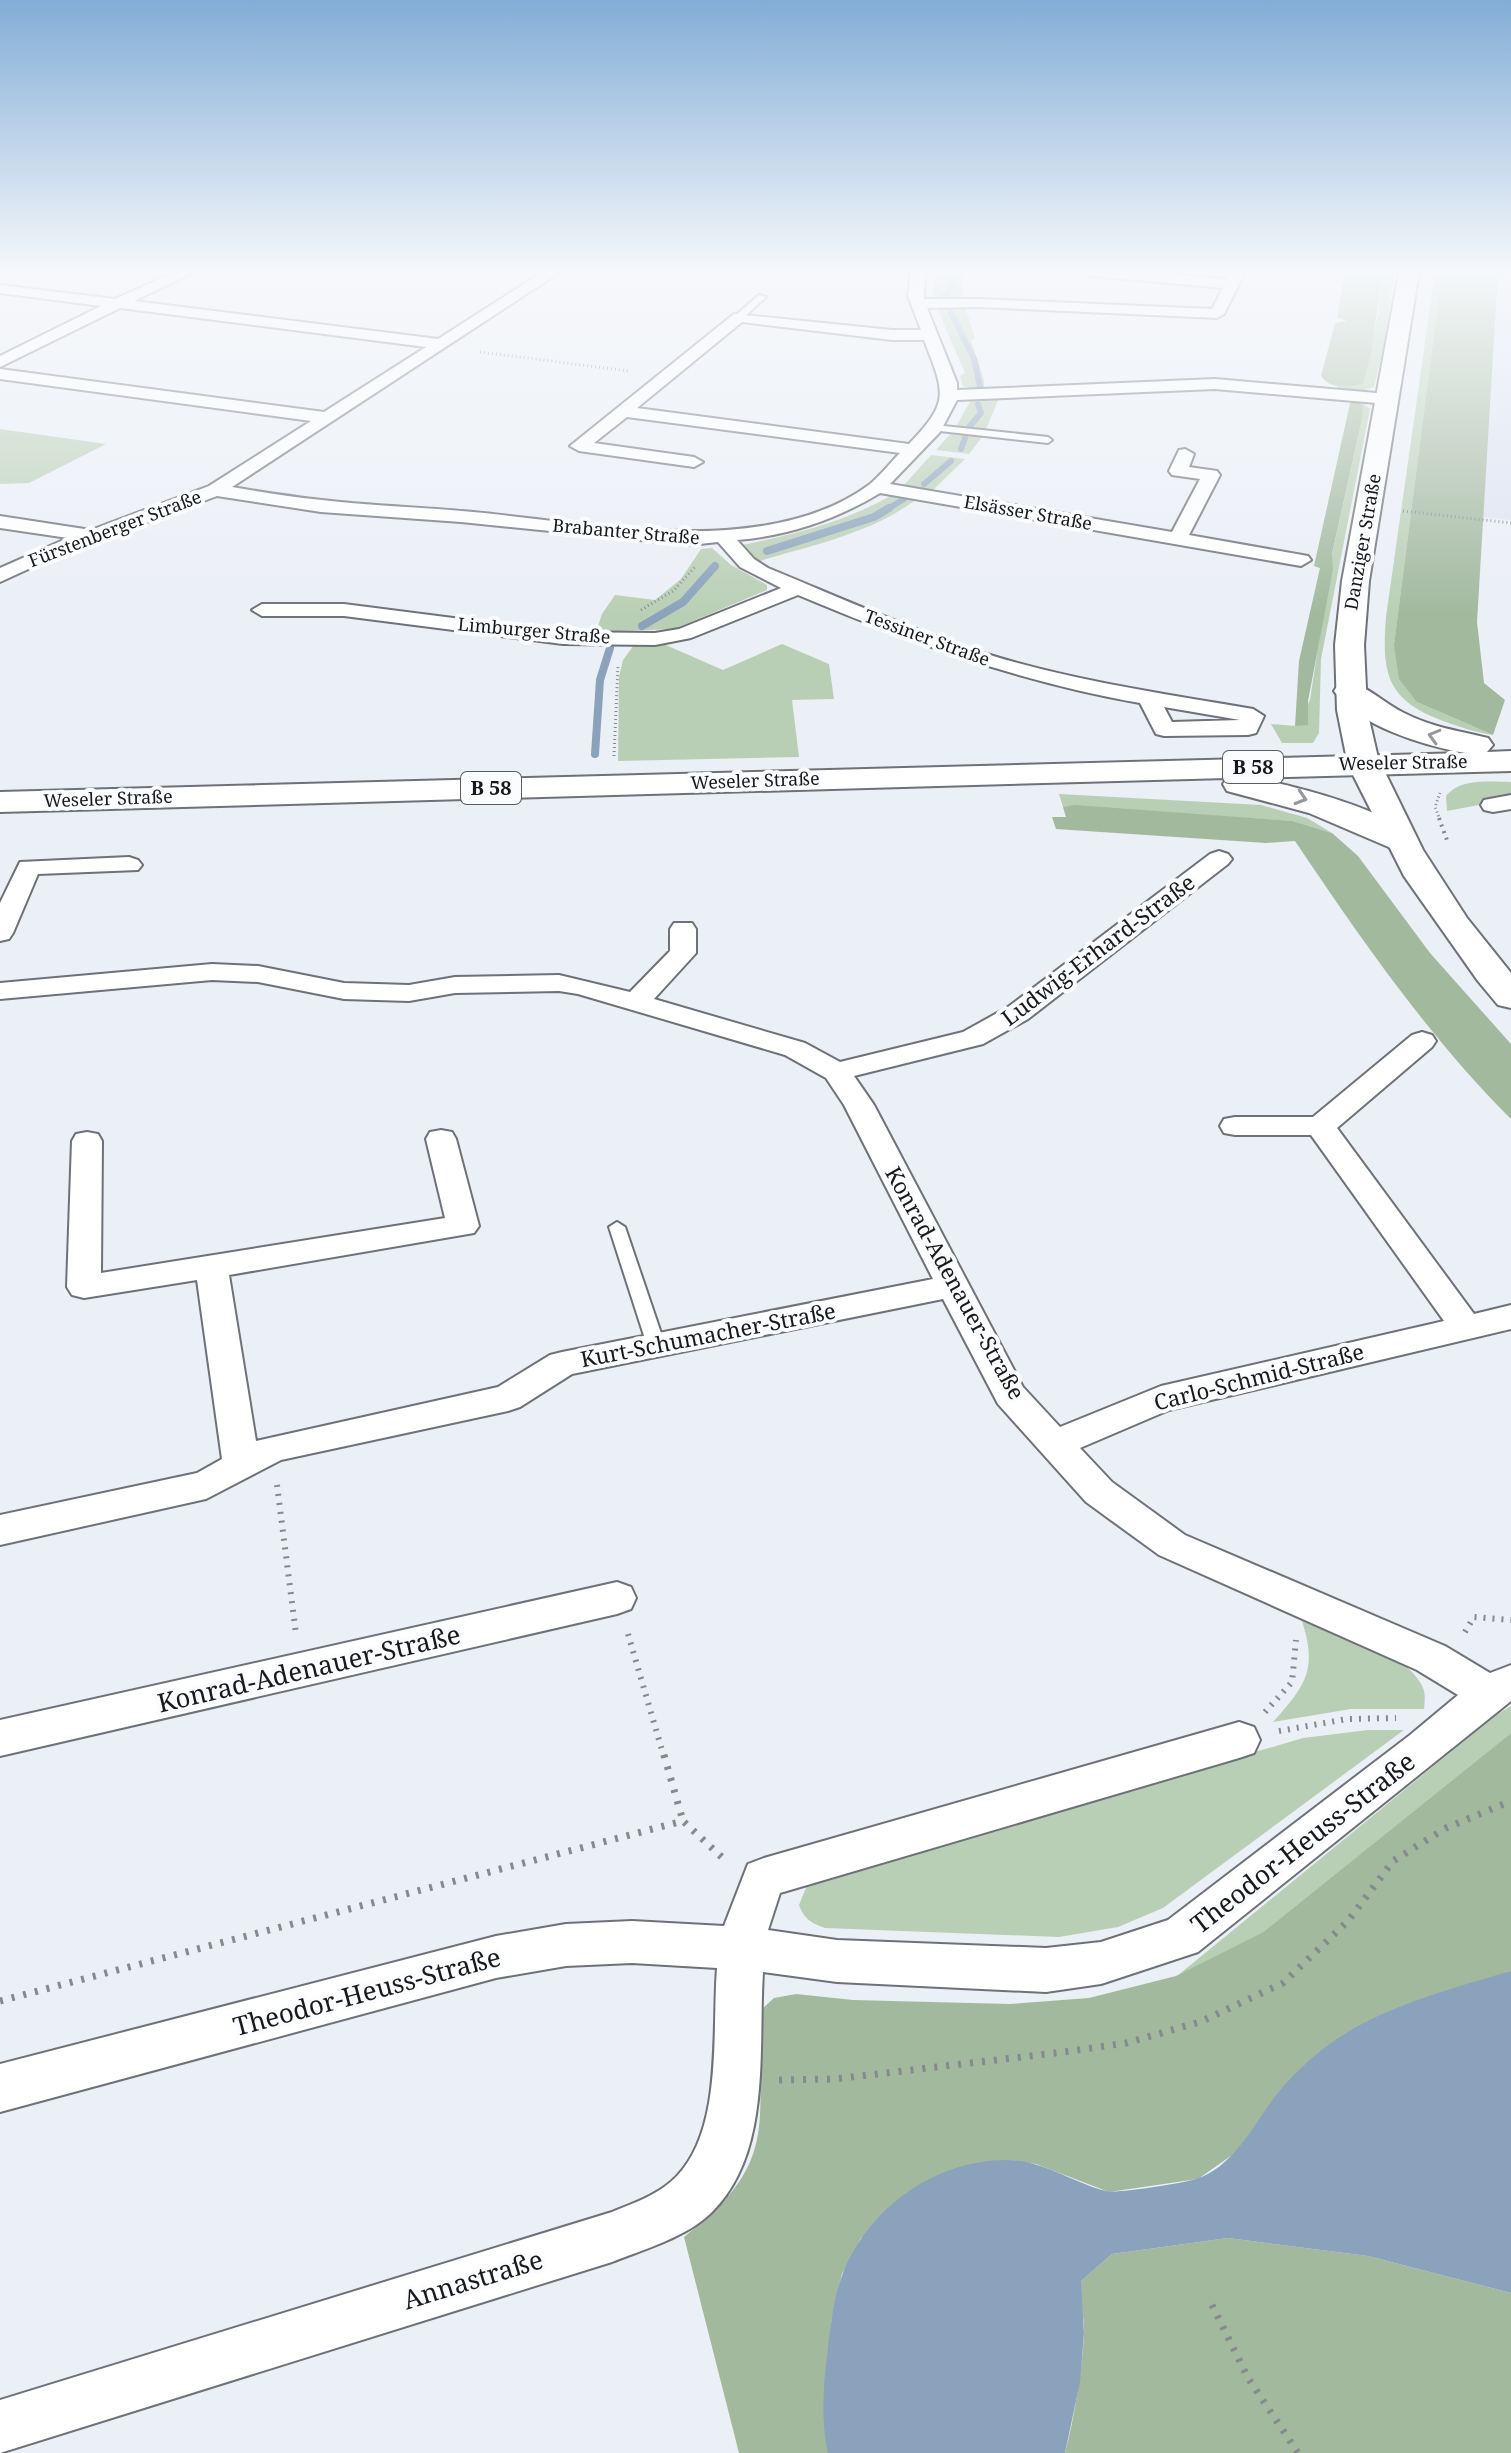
<svg xmlns="http://www.w3.org/2000/svg" width="1511" height="2453" font-family="'Noto Serif',serif">
<style>
.built{fill:#dde3f2}
.green{fill:#b9cfb5}
.forest{fill:#a2b99e}
.water{fill:#8ba2bc}
.lines{fill:none;stroke-linecap:round;stroke-linejoin:round}
.stream-far1{stroke:#8ba2bc;stroke-width:6}
.stream{stroke:#8ba2bc;stroke-width:8}
.lane-casing{stroke:#6e7177;stroke-width:4}
.street-casing{stroke:#6e7177;stroke-width:4}
.secondary-casing{stroke:#6e7177;stroke-width:4}
.primary-casing{stroke:#6e7177;stroke-width:4}
.path-far3{stroke:#86898e;stroke-width:3;stroke-dasharray:1 3;stroke-linecap:butt}
.path-far2{stroke:#86898e;stroke-width:4;stroke-dasharray:2 5;stroke-linecap:butt}
.path-far1{stroke:#86898e;stroke-width:6;stroke-dasharray:2 7;stroke-linecap:butt}
.path{stroke:#86898e;stroke-width:7;stroke-dasharray:3 9;stroke-linecap:butt}
.lane{fill:#fff;fill-rule:evenodd}
.street{fill:#fff;fill-rule:evenodd}
.secondary{fill:#fff;fill-rule:evenodd}
.primary{fill:#fff;fill-rule:evenodd}
.oneway{stroke:#979899}
.labels{text-anchor:middle;stroke-width:8;stroke-linejoin:round;paint-order:stroke}
.far-street-label{font-size:18px;fill:#18191c;stroke:#fbfcff}
.shield{fill:#fbfcff;stroke:#5c5d60;stroke-width:2}
.shield-label{font-size:20px;font-weight:bold;fill:#18191c}
.street-label{font-size:22px;fill:#18191c;stroke:#fbfcff}
.near-street-label{font-size:26px;fill:#18191c;stroke:#fbfcff}
</style>
<rect width="100%" height="100%" fill="#ebeff6"/>
<!-- built -->
<polygon class="built" points="1498,272 1511,272 1511,520 1483,517"/>
<!-- green -->
<g class="green">
<polygon points="935,272 963,272 963,300 933,299"/>
<polygon points="1383,272 1394,272 1385,342 1374,387 1360,392 1337,390 1338,386 1363,384 1378,315"/>
<path d="M1435,272H1442L1394,646L1417,702L1493,735C1474,732 1456,726 1438,719C1385,698 1382,670 1386,617Z"/>
<polygon points="965,306 975,339 971,340 984,380 984,391 963,386 960,376 965,373 937,308"/>
<polygon points="999,398 985,432 955,428 971,400"/>
<polygon points="1360,401 1370,409 1321,659 1319,733 1313,743 1282,743 1271,724 1297,726 1310,700 1332,555 1362,419"/>
<polygon points="0,429 106,444 29,483 0,484"/>
<polygon points="951,433 983,436 969,454 936,450"/>
<polygon points="931,455 965,459 933,490 904,485"/>
<path d="M892,495L918,498C874,533 809,546 756,562L742,545C795,534 845,522 892,495Z"/>
<polygon points="712,548 731,565 767,585 767,590 674,629 596,632 602,614 615,595 655,600 681,579 701,549"/>
<polygon points="661,643 723,670 782,644 829,664 834,699 792,700 799,757 618,761 619,677 623,660 634,645"/>
<path d="M1511,782V799L1447,811L1446,796C1461,778 1489,782 1511,782Z"/>
<polygon points="1059,794 1261,805 1307,818 1332,833 1293,821 1063,807"/>
<path d="M1301,1618C1334,1632 1405,1652 1421,1684C1426,1692 1425,1700 1424,1709H1351L1273,1722C1307,1684 1318,1669 1301,1618Z"/>
<polygon points="1511,1706 1511,1733 1263,1932 1177,1976 1496,1715"/>
<path d="M1368,1730H1404L1163,1908L1118,1927L1059,1937L825,1928C811,1923 804,1919 799,1905L808,1883L830,1876L1303,1738Z"/>
</g>
<!-- forest -->
<g class="forest">
<path d="M1345,272H1383L1371,353L1363,384C1347,387 1331,390 1321,376L1335,323L1347,321L1337,318Z"/>
<polygon points="1442,272 1498,272 1477,622 1484,683 1505,700 1493,735 1417,702 1399,679 1394,645"/>
<polygon points="1351,399 1363,405 1362,419 1332,554 1333,569 1308,701 1308,725 1295,726 1299,661 1320,568 1314,566"/>
<path d="M1075,805L1293,821L1332,833L1358,856L1430,953L1511,1044V1119C1427,1035 1361,939 1295,841L1266,843L1056,829L1052,817H1066L1063,807Z"/>
<path d="M1511,1733V1971L1486,1980L1256,2126L1235,2153L1198,2179L1109,2192L1036,2164L1009,2160L961,2168L861,2238L842,2274L831,2322L828,2453H739L684,2237C786,2158 753,2120 762,2009L774,1998L796,1994L853,2000L1010,2004L1089,1998L1176,1976L1263,1932Z"/>
<path d="M1228,2238L1368,2256L1511,2293V2453H1065C1075,2415 1081,2375 1084,2336C1085,2317 1079,2299 1081,2281L1112,2254Z"/>
</g>
<!-- water -->
<path class="water" d="M1511,1971V2293L1368,2256L1228,2238L1112,2254L1081,2281L1084,2333L1080,2382L1065,2453H828C821,2423 823,2387 827,2356C830,2329 833,2299 843,2273C869,2207 937,2159 1008,2160C1045,2161 1073,2183 1106,2191C1116,2194 1184,2183 1196,2179C1236,2167 1257,2117 1282,2088C1291,2077 1302,2067 1312,2058C1366,2010 1444,1991 1511,1971Z"/>
<g class="lines">
<!-- stream-far1 -->
<g class="stream-far1">
<polyline points="944,297 950,289 953,272"/>
<polyline points="951,313 974,359 980,386"/>
<polyline points="970,426 981,413 978,404"/>
<polyline points="961,449 965,438"/>
<polyline points="924,484 951,461"/>
<polyline points="886,510 904,499"/>
</g>
<!-- stream -->
<g class="stream">
<polyline points="767,551 874,517 889,508"/>
<polyline points="642,626 683,602 715,566"/>
<polyline points="595,754 600,680 610,648"/>
</g>
<defs>
<g id="lane">
<polygon points="759,295 766,297 742,319 736,319 736,315"/>
<polygon points="934,425 1048,437 1052,440 1048,443 931,430 930,428"/>
<polygon points="617,1222 625,1227 665,1345 662,1349 650,1349 647,1345 609,1227"/>
</g>
<g id="street">
<path d="M175,272H195L134,301L438,339L543,272H560L232,487C262,492 292,497 322,500C372,506 423,507 473,512C592,523 767,561 870,484C881,475 890,463 900,453L627,417L594,443L694,457L703,462L694,467L579,451L570,446L734,314L892,330H921L908,296L911,272H925L924,299H980L1212,309L1223,288L1092,276L1085,272H1145L1227,279L1231,272H1245L1224,314L1217,318L980,307L927,308L957,383V390L1215,379L1388,394L1396,399L1388,404L1215,389L957,400L940,432L890,484L1172,532L1200,479L1172,475L1169,471L1179,450L1185,449L1194,454L1189,467L1217,471L1220,475L1189,535L1308,556L1311,560L1301,566L880,493C837,519 788,536 737,540L754,559L768,568C841,598 914,631 990,655C1075,681 1165,694 1253,709L1264,716L1256,733L1248,735L1164,736L1156,734L1140,703C1020,682 910,642 798,595L691,638L655,645L563,644L344,616H262L252,610L262,604H344L563,632L655,633L679,629L781,588L740,567L718,542L690,545L461,522L321,512L217,496L59,555L0,582V568L68,538L0,528V516L91,530L209,486L311,421L0,379V369L324,412L426,347L120,308L0,367V356L101,306L0,293V285L115,299ZM742,322L892,340H924C944,392 951,401 909,444L637,408ZM1164,707L1240,720L1172,722Z"/>
<polygon points="1511,795 1511,809 1493,812 1484,810 1481,805 1484,800"/>
<path d="M1219,851L1228,854L1232,859L1228,864L1028,1019L983,1044L854,1076L874,1105L1023,1387L1060,1427L1161,1386L1444,1321L1311,1135H1235L1224,1133L1220,1126L1224,1119L1235,1117H1313L1412,1035L1422,1032L1432,1035L1436,1041L1432,1047L1337,1128L1474,1314L1511,1305V1329L1169,1410L1080,1448L1112,1482L1185,1535L1445,1646L1490,1673L1511,1665V1701L1198,1952L1101,1984L1046,1992L837,1982L763,1972C758,2049 772,2154 711,2213C685,2238 644,2249 612,2262L0,2453V2400L612,2212C634,2203 660,2194 677,2176C723,2128 712,2031 717,1968L632,1963L566,1966L496,1978L0,2112V2064L496,1936L566,1924L632,1921L724,1926L748,1864L764,1858L1239,1722L1254,1727L1260,1740L1254,1753L1239,1758L780,1893L768,1930L837,1940L1046,1948L1101,1942L1168,1920L1410,1735L1458,1695L1417,1670L1159,1555L1086,1502L998,1404L943,1299L572,1374L520,1407L508,1411L281,1460L206,1499L0,1545V1515L197,1473L222,1459L197,1280L84,1298L72,1295L67,1287L72,1141L76,1134L87,1132L98,1134L102,1141L101,1273L445,1218L426,1139L430,1132L441,1130L452,1132L456,1139L479,1226L474,1233L229,1275L256,1441L498,1387L550,1355L562,1352L933,1279L844,1105L826,1078L785,1055L578,994L559,991L455,993L409,1001L344,999L258,982L212,980L0,999V983L212,964L258,966L344,983L409,985L455,977L559,975L630,992L670,951V929L674,923H692L696,929V953L654,999L805,1043L840,1062L963,1032L1008,1007L1210,854Z"/>
<polygon points="129,857 138,860 142,865 138,870 38,874 13,933 9,939 0,941 0,903 20,862"/>
<polygon points="617,1582 631,1587 636,1598 631,1609 617,1614 0,1756 0,1720"/>
</g>
<polygon id="secondary" points="1399,272 1419,272 1369,581 1364,645 1367,710 1378,758 1423,850 1467,918 1511,973 1511,1008 1498,1005 1478,981 1404,876 1348,765 1337,710 1335,645 1342,581"/>
<path id="primary" d="M1349,682C1369,687 1385,704 1404,713C1431,727 1459,731 1488,738L1493,745L1487,752L1511,751V771L1255,778C1292,786 1394,810 1415,841L1410,848L1398,851L1309,813L1227,791L1223,784L1227,778L0,812V792L1465,753C1425,746 1358,726 1334,691L1338,685Z"/>
</defs>
<!-- lane casing -->
<use href="#lane" class="lane-casing"/>
<!-- street casing -->
<use href="#street" class="street-casing"/>
<!-- secondary casing -->
<use href="#secondary" class="secondary-casing"/>
<!-- primary casing -->
<use href="#primary" class="primary-casing"/>
<!-- path-far3 -->
<g class="path-far3">
<polyline points="480,352 629,371"/>
<polyline points="1403,511 1511,523"/>
<polyline points="641,610 673,591 695,567"/>
<polyline points="614,756 618,666"/>
<polyline points="1440,820 1435,807 1440,793"/>
</g>
<!-- path-far2 -->
<polyline class="path-far2" points="1439,818 1448,843"/>
<!-- path-far1 -->
<g class="path-far1">
<polyline points="277,1485 296,1634"/>
<polyline points="1465,1632 1474,1617 1511,1620"/>
<polyline points="628,1634 664,1757"/>
<polyline points="1265,1712 1292,1682 1296,1640"/>
<polyline points="1279,1731 1347,1719 1396,1718"/>
</g>
<!-- path -->
<g class="path">
<polyline points="664,1755 683,1821"/>
<polyline points="0,2001 683,1821 727,1862"/>
<polyline points="779,2080 835,2079 1064,2052 1126,2043 1200,2022 1283,1983 1348,1921 1393,1861 1446,1828 1511,1801"/>
<polyline points="1212,2305 1248,2378 1298,2453"/>
</g>
<!-- lane -->
<use href="#lane" class="lane"/>
<!-- street -->
<use href="#street" class="street"/>
<!-- secondary -->
<use href="#secondary" class="secondary"/>
<!-- primary -->
<use href="#primary" class="primary"/>
</g>
<!-- one-way arrows -->
<defs><path id="oneway-chevron" d="M-2-3.5L2.5 0L-2 3.5" fill="none" stroke-width="1.6" stroke-linecap="round" stroke-linejoin="round" transform="scale(2)"/></defs>
<g class="oneway">
<use href="#oneway-chevron" transform="translate(1434 736) rotate(-164)"/>
<use href="#oneway-chevron" transform="translate(1301 798) rotate(17)"/>
</g>
<!-- sky -->
<linearGradient id="sky" x2="0" y2="1"><stop stop-color="#83add6"/><stop offset="0.44" stop-color="#f6f8fb"/><stop offset="1" stop-color="#f6f8fb" stop-opacity="0"/></linearGradient>
<rect width="1511" height="616" fill="url(#sky)"/>
<g class="labels">
<!-- far-street labels -->
<g class="far-street-label">
<text transform="translate(1028 513) rotate(10)" y="6">Elsässer Straße</text>
<text transform="translate(115 529) rotate(-21)" y="6">Fürstenberger Straße</text>
<text transform="translate(626 532) rotate(5)" y="6">Brabanter Straße</text>
<text transform="translate(1363 542) rotate(-80)" y="6">Danziger Straße</text>
<text transform="translate(534 631) rotate(5)" y="6">Limburger Straße</text>
<text transform="translate(927 638) rotate(20)" y="6">Tessiner Straße</text>
<text transform="translate(1403 763) rotate(-1)" y="6">Weseler Straße</text>
<text transform="translate(755 781) rotate(-2)" y="6">Weseler Straße</text>
<text transform="translate(108 799) rotate(-2)" y="6">Weseler Straße</text>
</g>
<!-- shield labels -->
<g class="shield">
<rect x="1223" y="751" width="60" height="32" rx="6"/>
<rect x="461" y="772" width="60" height="32" rx="6"/>
</g>
<g class="shield-label">
<text x="1253" y="774">B 58</text>
<text x="491" y="795">B 58</text>
</g>
<!-- street labels -->
<g class="street-label">
<text transform="translate(1098 950) rotate(-37)" y="8">Ludwig-Erhard-Straße</text>
<text transform="translate(955 1283) rotate(61)" y="8">Konrad-Adenauer-Straße</text>
<text transform="translate(708 1335) rotate(-11)" y="8">Kurt-Schumacher-Straße</text>
<text transform="translate(1259 1377) rotate(-14)" y="8">Carlo-Schmid-Straße</text>
</g>
<!-- near-street labels -->
<g class="near-street-label">
<text transform="translate(309 1669) rotate(-13)" y="9">Konrad-Adenauer-Straße</text>
<text transform="translate(1303 1843) rotate(-38)" y="9">Theodor-Heuss-Straße</text>
<text transform="translate(367 1992) rotate(-15)" y="9">Theodor-Heuss-Straße</text>
<text transform="translate(473 2280) rotate(-17)" y="9">Annastraße</text>
</g>
</g>
</svg>
